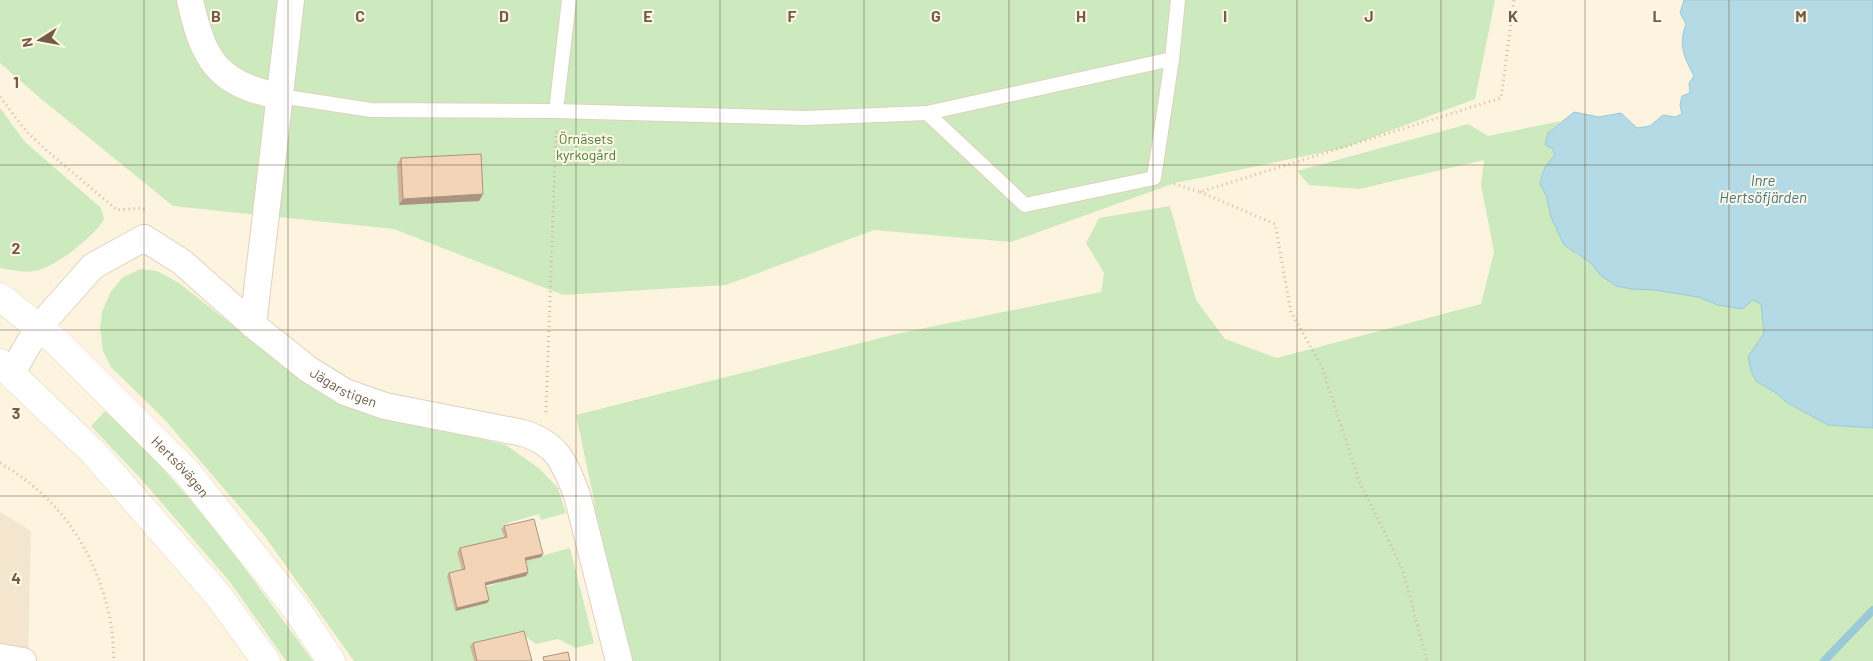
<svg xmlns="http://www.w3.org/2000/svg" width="1873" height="661" font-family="Barlow,sans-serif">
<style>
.residential{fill:#f4e6ce}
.green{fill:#cceabe}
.water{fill:#b4dae6;stroke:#9ac9d8}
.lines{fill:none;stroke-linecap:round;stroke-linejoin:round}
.stream{stroke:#9ac9d8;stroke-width:8}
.lane-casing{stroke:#e1d0bc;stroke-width:16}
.street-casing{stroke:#e1d0bc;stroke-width:28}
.secondary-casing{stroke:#e6d2b9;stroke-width:29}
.path{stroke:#d7b79a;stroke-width:3;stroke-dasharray:1 4;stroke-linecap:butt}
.lane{stroke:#fff;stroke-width:14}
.street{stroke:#fff;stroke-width:26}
.secondary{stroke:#fff;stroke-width:28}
.wall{fill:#d1b69d}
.shaded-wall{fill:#aa9480}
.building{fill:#f3d4b7;stroke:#aa9480}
.grid{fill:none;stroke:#735b47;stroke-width:1;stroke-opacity:0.55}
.labels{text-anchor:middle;stroke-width:4;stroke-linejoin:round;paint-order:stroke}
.park-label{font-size:14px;fill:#4b7a3f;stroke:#fff7e6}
.street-label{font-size:14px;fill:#735b47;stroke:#fff7e6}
.water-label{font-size:15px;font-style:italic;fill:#407588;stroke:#fff7e6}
.grid-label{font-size:16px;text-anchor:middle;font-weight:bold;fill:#735b47;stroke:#fff7e6;stroke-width:4;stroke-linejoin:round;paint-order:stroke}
</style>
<rect width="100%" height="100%" fill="#fdf4e0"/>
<!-- residential -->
<polygon class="residential" points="0,512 31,531 28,659 42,661 0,661"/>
<!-- green -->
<g class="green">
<polygon points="0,0 1495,0 1475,99 1344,148 1175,183 1011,242 874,230 726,285 563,295 394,229 173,206 40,98 0,63"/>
<path d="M0,108L25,142L101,208L104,219C95,236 57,265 39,270C26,274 13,270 0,268Z"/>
<path d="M1561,121L1548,133L1555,155C1546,164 1542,172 1540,184L1546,195L1551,217L1576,254L1591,263L1600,275L1632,289L1655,290L1698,297L1718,305L1747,306L1753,300L1762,304L1764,333L1755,346L1756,381L1776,393L1786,402L1828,425L1873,428V661H619L581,508L595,505L576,415L896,334L1101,292L1104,273L1086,243L1099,218L1170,206L1196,300L1225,339L1277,358L1481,304L1494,252L1481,185L1484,160L1359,189L1309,185L1297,171L1468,124L1488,136Z"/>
<polygon points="140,269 157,271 179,283 311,387 348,407 506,445 540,469 558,488 566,513 541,520 539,514 508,523 501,529 504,540 483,588 526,574 523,561 570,548 594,643 576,648 558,639 536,644 522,634 474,661 354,661 263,534 164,419 111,367 103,351 100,328 102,312 110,293 122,278"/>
<path d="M105,411C186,483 249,574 313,661H286L230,582L141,479L91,426Z"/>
</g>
<!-- water -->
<path class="water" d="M1684,0H1873V428L1828,425L1786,402L1776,393L1756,381L1751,371L1748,357L1764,333L1761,304L1753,300L1742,309L1718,305L1698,297L1655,290L1632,289L1616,286L1600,275L1591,263L1564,245L1551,217L1546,195L1540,184C1542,172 1546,164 1555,155L1552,148L1545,145L1548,133L1574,112L1599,117L1621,113L1637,128L1650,126L1663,115L1675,117L1682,114L1680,105L1682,96L1690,93L1689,83L1694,76C1684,57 1678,45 1686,24L1680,13Z"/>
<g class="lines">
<!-- stream -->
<polyline class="stream" points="1824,661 1873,610"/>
<defs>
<g id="lane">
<polyline points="280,96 371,110 556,111 805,118 927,113 1172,59 1178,0"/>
<polyline points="556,111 569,0"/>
<polyline points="927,113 1025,205 1154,178 1172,59"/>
</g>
<g id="street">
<path d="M190,0C203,59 217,85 280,96"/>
<polyline points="253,325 291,0"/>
<path id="s1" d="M11,374L38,328L93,266L144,238L182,262L253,325L308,369L345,392L385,406L523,433C558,444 564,462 577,495L619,661"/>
<polyline points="0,657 23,661"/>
</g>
<g id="secondary">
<path id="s2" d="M0,297L58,343L187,472L297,610L331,661"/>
<polyline points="0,363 94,453 217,594 266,661"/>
</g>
</defs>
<!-- lane casing -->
<use href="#lane" class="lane-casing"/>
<!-- street casing -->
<use href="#street" class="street-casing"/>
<!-- secondary casing -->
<use href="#secondary" class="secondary-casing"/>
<!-- path -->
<g class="path">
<polyline points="0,97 26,131 45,149 117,210 142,208 147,211"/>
<polyline points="1174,184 1200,192 1501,98 1514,0"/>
<polyline points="1200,192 1275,224 1291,312 1322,367 1359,481 1402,568 1427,661"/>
<polyline points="546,412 556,131"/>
<path d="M0,463C60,498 96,551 110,619C113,632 113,647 114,661"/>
</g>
<!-- lane -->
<use href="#lane" class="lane"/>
<!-- street -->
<use href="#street" class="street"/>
<!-- secondary -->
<use href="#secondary" class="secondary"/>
</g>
<!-- wall -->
<g class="wall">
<polygon points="401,158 483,194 479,201 399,205 397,165"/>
<polygon points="504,526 543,554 541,557 526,561 528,572 526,576 486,585 489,600 487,603 455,611 447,576 449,573 462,570 457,552 460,548 504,537 501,529"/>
<polygon points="473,643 532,661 474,661 470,646"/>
</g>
<!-- shaded-wall -->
<g class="shaded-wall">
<polygon points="483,194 479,201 399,205 403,199"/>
<polygon points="543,554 541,557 523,561 525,558"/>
<polygon points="528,572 526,576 483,586 485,583"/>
<polygon points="489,600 487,603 455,611 457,608"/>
</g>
<!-- building -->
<g class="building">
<polygon points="481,154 483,194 403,199 401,158"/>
<polygon points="534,519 543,554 525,558 528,572 485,583 489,600 457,608 449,573 465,569 460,548 507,537 504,526"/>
<polygon points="524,631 532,661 477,661 473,643"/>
<polygon points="568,652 570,661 544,661 543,657"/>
</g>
<!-- grid -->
<path class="grid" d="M144,0V661M288,0V661M432,0V661M576,0V661M720,0V661M864,0V661M1009,0V661M1153,0V661M1297,0V661M1441,0V661M1585,0V661M1729,0V661M0,165H1873M0,330H1873M0,496H1873"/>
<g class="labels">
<!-- park labels -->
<g class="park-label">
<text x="586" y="144">Örnäsets<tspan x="586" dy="16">kyrkogård</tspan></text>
</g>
<!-- street labels -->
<g class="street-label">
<text dy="5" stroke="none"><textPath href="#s1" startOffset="445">Jägarstigen</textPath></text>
<text dy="5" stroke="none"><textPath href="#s2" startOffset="248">Hertsövägen</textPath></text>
</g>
<!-- water labels -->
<g class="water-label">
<text x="1763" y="186">Inre<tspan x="1763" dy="17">Hertsöfjärden</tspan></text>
</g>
</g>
<g class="grid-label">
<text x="216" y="22">B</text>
<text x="360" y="22">C</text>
<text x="504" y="22">D</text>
<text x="648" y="22">E</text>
<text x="792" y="22">F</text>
<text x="936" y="22">G</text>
<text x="1081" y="22">H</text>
<text x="1225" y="22">I</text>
<text x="1369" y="22">J</text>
<text x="1513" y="22">K</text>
<text x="1657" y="22">L</text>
<text x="1801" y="22">M</text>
<text x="16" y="88">1</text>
<text x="16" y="254">2</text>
<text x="16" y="419">3</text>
<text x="16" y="584">4</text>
</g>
<!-- north arrow -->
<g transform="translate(40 40) rotate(259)" stroke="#fff7e6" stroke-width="4" paint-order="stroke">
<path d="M0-4L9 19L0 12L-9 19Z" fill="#735b47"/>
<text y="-8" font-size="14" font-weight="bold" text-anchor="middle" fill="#735b47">N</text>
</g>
</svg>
